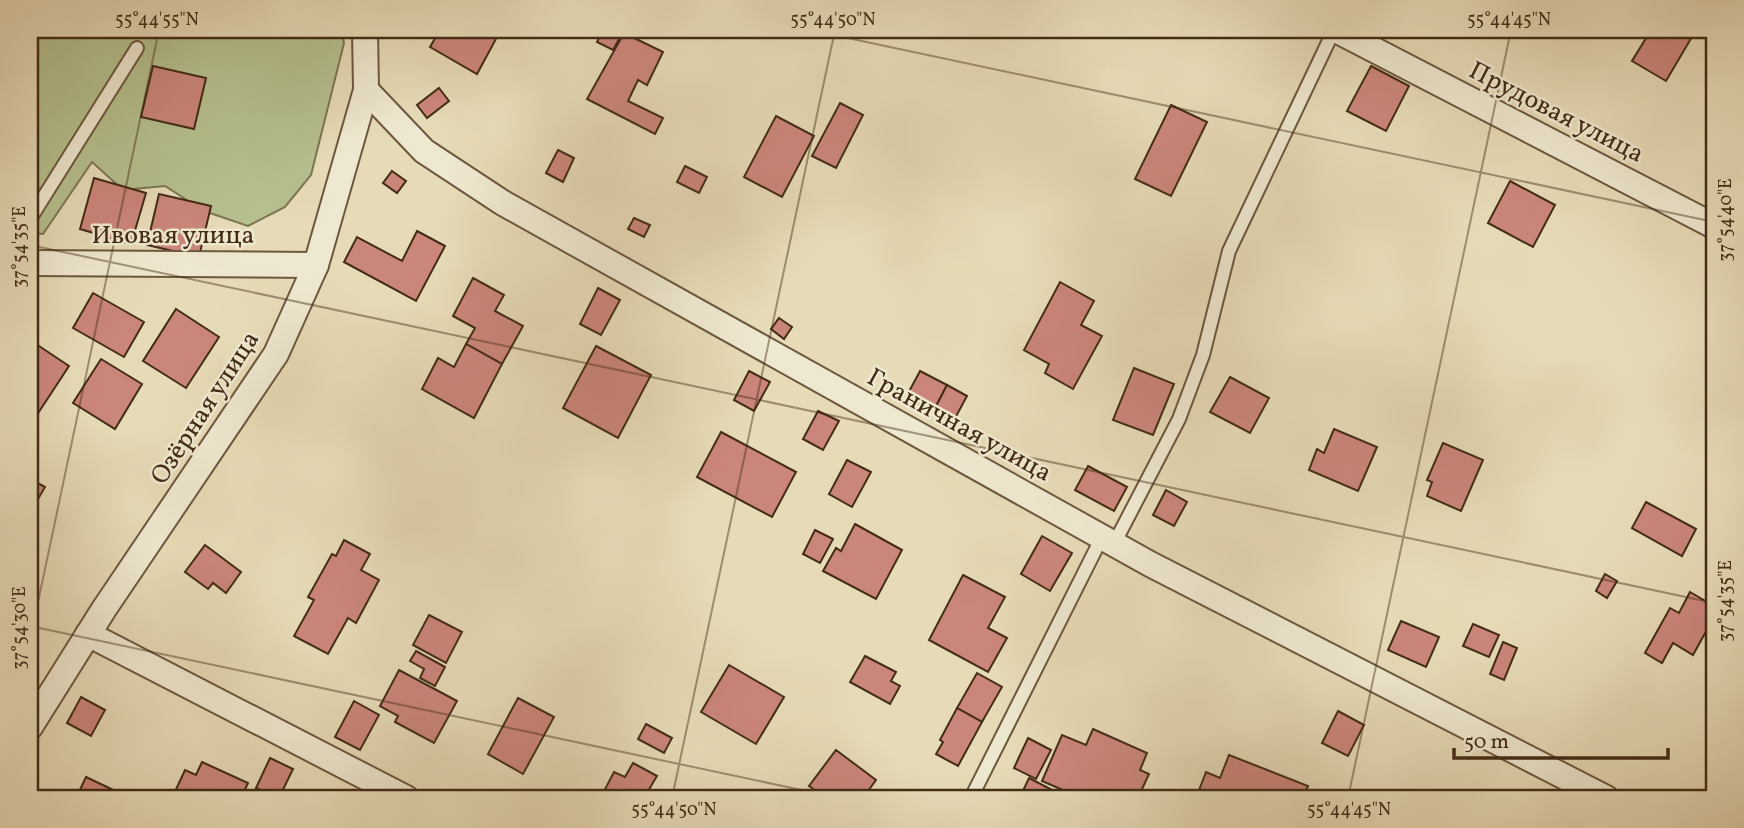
<svg xmlns="http://www.w3.org/2000/svg" width="1744" height="828" font-family="Vollkorn,serif">
<style>
.green{fill:#b5c08e;stroke:#7c7652;stroke-width:2}
.building{fill:#cb867b;stroke:#432c16;stroke-width:2}
.lines{fill:none;stroke-linecap:round;stroke-linejoin:round}
.lane-casing{stroke:#6c583e;stroke-width:16}
.street-casing{stroke:#6c583e;stroke-width:28}
.lane{stroke:#efe8d0;stroke-width:12}
.street{stroke:#efe8d0;stroke-width:24}
.ticks{fill:none;stroke:#432c16;stroke-width:2;stroke-opacity:0.45}
.labels{text-anchor:middle;stroke-width:5;stroke-linejoin:round;paint-order:stroke}
.street-label{font-size:26px;fill:#432c16;stroke:#efe8d0}
.neatline{fill:none;stroke:#432c16;stroke-width:2.5}
.ticks-label{font-size:18px;text-anchor:middle;fill:#432c16}
</style>
<rect width="100%" height="100%" fill="#e7dbb7"/>
<filter id="stains"><feTurbulence type="fractalNoise" baseFrequency=".00286" numOctaves="4"/><feColorMatrix values="0 0 0 0 .2 0 0 0 0 .09 0 0 0 0 .02 0 0 0 .5 -.17"/></filter>
<radialGradient id="worn" r=".72"><stop offset=".6" stop-color="#630" stop-opacity="0"/><stop offset="1" stop-color="#630" stop-opacity=".3"/></radialGradient>
<!-- green -->
<polygon class="green" points="30,30 341,30 344,43 311,175 285,207 248,226 204,211 165,186 123,190 92,162 43,234 30,233"/>
<!-- building -->
<g class="building">
<polygon points="440,30 485,30 497,37 477,74 430,47"/>
<polygon points="603,30 624,30 613,50 597,42"/>
<polygon points="1651,30 1696,30 1666,81 1632,61"/>
<polygon points="624,33 663,52 647,85 638,80 628,101 663,118 655,134 587,99"/>
<polygon points="153,66 206,78 194,129 141,117"/>
<polygon points="1371,66 1409,86 1386,131 1347,111"/>
<polygon points="439,88 449,101 427,118 417,105"/>
<polygon points="840,103 863,115 836,168 812,156"/>
<polygon points="1171,105 1207,122 1171,196 1135,179"/>
<polygon points="776,116 814,136 782,197 744,177"/>
<polygon points="558,150 574,158 563,182 546,173"/>
<polygon points="685,166 707,177 699,193 677,182"/>
<polygon points="392,171 406,181 397,193 383,183"/>
<polygon points="94,178 146,193 131,244 80,229"/>
<polygon points="1510,181 1555,205 1533,247 1488,223"/>
<polygon points="159,194 211,206 199,257 147,245"/>
<polygon points="634,218 650,225 644,237 628,229"/>
<polygon points="417,231 445,246 416,301 344,262 357,237 402,261"/>
<polygon points="473,278 504,295 495,311 523,326 502,364 466,344 475,328 453,316"/>
<polygon points="1060,282 1094,301 1081,325 1102,336 1073,389 1045,373 1049,364 1024,350"/>
<polygon points="598,288 620,300 601,335 580,324"/>
<polygon points="93,293 144,322 124,357 73,328"/>
<polygon points="176,309 219,337 186,388 143,361"/>
<polygon points="779,318 792,327 784,339 771,329"/>
<polygon points="30,340 69,366 31,424 30,423"/>
<polygon points="466,344 502,364 474,418 422,389 438,358 454,367"/>
<polygon points="596,346 651,375 618,438 563,408"/>
<polygon points="101,359 142,384 115,429 73,403"/>
<polygon points="1134,368 1174,384 1153,435 1113,420"/>
<polygon points="749,371 770,382 754,411 734,400"/>
<polygon points="920,371 947,385 933,412 906,397"/>
<polygon points="1230,377 1269,398 1250,433 1210,412"/>
<polygon points="947,385 967,396 953,422 933,412"/>
<polygon points="818,411 839,421 823,450 803,439"/>
<polygon points="1334,429 1377,447 1358,491 1309,470 1317,449 1324,453"/>
<polygon points="721,432 796,472 772,517 697,477"/>
<polygon points="1443,443 1483,460 1461,511 1427,496 1432,482 1427,480"/>
<polygon points="847,460 871,472 852,507 829,494"/>
<polygon points="1088,466 1127,487 1114,511 1075,490"/>
<polygon points="30,479 45,487 30,513 37,517 30,530"/>
<polygon points="1166,490 1187,502 1174,526 1153,515"/>
<polygon points="1646,502 1696,529 1682,556 1632,528"/>
<polygon points="855,524 902,550 876,599 823,571 836,548 841,551"/>
<polygon points="815,530 833,539 820,563 803,554"/>
<polygon points="1042,536 1072,553 1050,591 1021,574"/>
<polygon points="344,540 370,554 361,570 379,580 356,623 348,618 328,654 294,636 314,600 308,597 332,554 336,556"/>
<polygon points="205,545 241,572 226,593 213,583 208,589 185,572"/>
<polygon points="1605,574 1617,581 1607,598 1596,591"/>
<polygon points="963,575 1005,597 988,628 1007,638 988,672 929,640"/>
<polygon points="1690,592 1714,606 1714,617 1693,655 1673,643 1662,663 1645,653 1670,608 1679,613"/>
<polygon points="429,615 462,632 446,663 413,645"/>
<polygon points="1401,621 1439,637 1426,667 1388,650"/>
<polygon points="1473,624 1499,635 1489,657 1463,646"/>
<polygon points="1503,642 1517,648 1504,680 1490,674"/>
<polygon points="416,651 445,667 435,686 420,678 424,669 410,661"/>
<polygon points="865,656 896,672 891,681 900,686 890,704 850,682"/>
<polygon points="729,665 784,697 756,744 701,712"/>
<polygon points="399,670 457,701 434,743 395,722 398,716 380,706"/>
<polygon points="977,673 1002,687 982,722 957,708"/>
<polygon points="81,697 105,710 91,736 67,723"/>
<polygon points="518,698 554,717 523,774 488,754"/>
<polygon points="354,701 379,715 360,750 335,737"/>
<polygon points="957,708 982,722 958,766 936,754 943,742 940,740"/>
<polygon points="1338,711 1364,725 1348,756 1322,743"/>
<polygon points="646,724 672,738 664,753 638,739"/>
<polygon points="1093,729 1147,753 1140,770 1149,774 1138,798 1081,798 1042,781 1062,735 1086,745"/>
<polygon points="1028,738 1051,750 1036,779 1014,768"/>
<polygon points="836,750 876,780 863,798 852,798 844,793 840,798 827,798 809,786"/>
<polygon points="1229,755 1308,786 1303,798 1196,798 1206,772 1220,778"/>
<polygon points="270,758 293,769 279,798 256,788"/>
<polygon points="202,762 248,783 241,798 172,798 185,770 196,775"/>
<polygon points="633,763 657,776 644,798 608,798 602,795 614,772 625,777"/>
<polygon points="86,777 130,798 76,798"/>
<polygon points="1029,778 1058,793 1056,798 1020,797"/>
</g>
<g class="lines">
<defs>
<g id="lane">
<polyline points="30,219 137,48"/>
<polyline points="1114,544 1179,419 1203,355 1229,251 1334,30"/>
<polyline points="971,798 1102,537"/>
</g>
<g id="street">
<polyline points="365,30 366,90 424,151 503,203 1150,564 1606,798"/>
<polyline points="1336,30 1714,226"/>
<polyline points="30,263 316,265"/>
<polyline points="88,634 406,798"/>
<polyline points="30,727 104,609 276,354 316,265 366,90"/>
</g>
</defs>
<!-- lane casing -->
<use href="#lane" class="lane-casing"/>
<!-- street casing -->
<use href="#street" class="street-casing"/>
<!-- lane -->
<use href="#lane" class="lane"/>
<!-- street -->
<use href="#street" class="street"/>
</g>
<!-- ticks -->
<path class="ticks" d="M810,30L1714,222M30,245L1714,603M30,626L839,798M30,640L159,30M672,798L835,30M1348,798L1511,30"/>
<g class="labels">
<!-- street labels -->
<g class="street-label">
<text transform="translate(1557 111) rotate(27)" y="9">Прудовая улица</text>
<text x="173" y="243">Ивовая улица</text>
<text transform="translate(204 407) rotate(-57)" y="9">Озёрная улица</text>
<text transform="translate(960 424) rotate(29)" y="9">Граничная улица</text>
</g>
</g>
<!-- margin -->
<rect width="1744" height="828" fill="none" stroke="#e7dbb7" stroke-width="77"/>
<!-- scale -->
<path d="M1454 748v10h214v-10" fill="none" stroke="#432c16" stroke-width="3.5"/>
<text x="1464" y="748" font-size="21" fill="#432c16" stroke="#efe8d0" stroke-width="5" paint-order="stroke">50 m</text>
<rect x="38" y="38" width="1668" height="752" class="neatline"/>
<g class="ticks-label">
<text x="157" y="25">55°44'55"N</text>
<text x="833" y="25">55°44'50"N</text>
<text x="1509" y="25">55°44'45"N</text>
<text transform="translate(1725 220) rotate(-90)" y="6">37°54'40"E</text>
<text transform="translate(19 247) rotate(-90)" y="6">37°54'35"E</text>
<text transform="translate(1725 601) rotate(-90)" y="6">37°54'35"E</text>
<text transform="translate(19 628) rotate(-90)" y="6">37°54'30"E</text>
<text x="674" y="815">55°44'50"N</text>
<text x="1349" y="815">55°44'45"N</text>
</g>
<rect width="100%" height="100%" filter="url(#stains)"/>
<rect width="100%" height="100%" fill="url(#worn)"/>
</svg>
